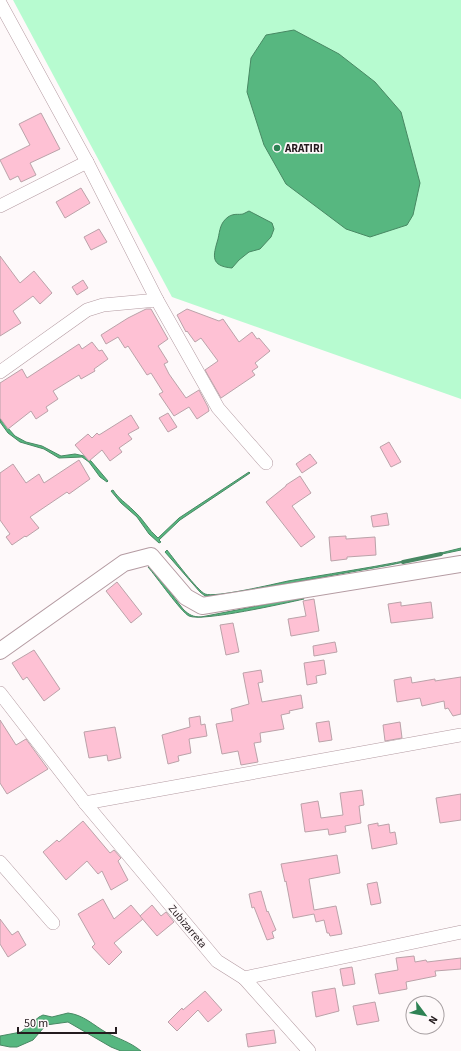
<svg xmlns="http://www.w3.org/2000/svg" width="461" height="1051" font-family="'Source Sans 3',sans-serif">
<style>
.green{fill:#b7fbd0}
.water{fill:#57b780;stroke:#488863}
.pier{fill:#fef9fa}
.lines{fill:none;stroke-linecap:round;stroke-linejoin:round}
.stream{stroke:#488863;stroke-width:4}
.building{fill:#fec1d4;stroke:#bba2a9}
.minor-casing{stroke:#b49ba2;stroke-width:14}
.tertiary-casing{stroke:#b49ba2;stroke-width:18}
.minor{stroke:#fff;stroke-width:13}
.tertiary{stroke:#fff;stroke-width:16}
.poi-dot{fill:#2e8254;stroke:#fef9fa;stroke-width:1.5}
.labels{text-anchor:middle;stroke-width:3.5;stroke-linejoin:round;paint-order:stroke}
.poi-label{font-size:11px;font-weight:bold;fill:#241b1e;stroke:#fef9fa;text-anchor:start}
.street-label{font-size:11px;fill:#241b1e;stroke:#fef9fa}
</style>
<rect width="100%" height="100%" fill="#fef9fa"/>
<!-- green -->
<polygon class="green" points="13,0 461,0 461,399 172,297"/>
<!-- water -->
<g class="water">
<polygon points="294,30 339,54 375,82 401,112 420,183 413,215 407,225 370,237 346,229 286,184 264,145 247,92 251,58 266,35"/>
<path d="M249,211L272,223L274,229L271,237L260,249L249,252L239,260L232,268C210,266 213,256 218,239C220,230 220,223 228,217C234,213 238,215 243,214C245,213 247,212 249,211Z"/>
<polygon points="0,419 15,436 26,442 42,446 61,456 75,454 84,456 91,461 108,481 107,482 100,477 89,462 82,457 59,458 44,449 20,442 8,433 0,422"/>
<path d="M249,472L250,473L180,520L159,540L161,542L159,543L149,534L137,517L121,503L111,491L113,490C119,499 126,503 133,510C143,518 148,530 158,538L179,518Z"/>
<path d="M461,548V550L390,565L235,593L209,596H205L200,592L165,552L167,550C174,559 197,590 205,594C215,598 274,584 288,581C346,571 404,563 461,548Z"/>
<path d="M150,566L183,609C189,615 193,617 201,617L303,597L304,599C286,603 202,622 189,616C181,612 156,576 148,567Z"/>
<path d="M68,1013C84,1015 93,1025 107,1033C119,1039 130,1042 141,1051H121L111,1047L68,1022L46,1025L33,1040L17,1047H10L0,1045V1036L21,1032L39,1017L43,1015L52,1017Z"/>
</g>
<!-- pier -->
<polygon class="pier" points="461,571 461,576 428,581 427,575 459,573"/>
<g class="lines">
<!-- stream -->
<polyline class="stream" points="403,562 441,554"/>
</g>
<!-- building -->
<g class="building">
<polygon points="41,113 60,149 30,163 36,175 21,182 18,176 10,180 0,160 30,145 19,124"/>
<polygon points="81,188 90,203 65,218 56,202"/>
<polygon points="99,229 107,242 91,250 84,237"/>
<polygon points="0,256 20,283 34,271 52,293 40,304 33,296 13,311 21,323 0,336"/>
<polygon points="83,280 88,288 77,295 72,287"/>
<polygon points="146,309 151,309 168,339 158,346 168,362 164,364 169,374 186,398 199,390 208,407 209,411 197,419 189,407 174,416 159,394 163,392 151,373 147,375 128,346 125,348 118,337 106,344 101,335 128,318"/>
<polygon points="187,309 219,321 223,319 239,342 252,332 257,339 259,338 270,351 255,363 258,367 252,371 255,375 221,398 205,370 218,361 201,338 195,342 187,331 186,332 177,315"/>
<polygon points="92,342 99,351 102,350 108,359 94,369 95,371 81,379 79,375 53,391 58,399 46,407 48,411 36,419 31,411 8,429 0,418 0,383 22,369 27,378 79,344 82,349"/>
<polygon points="168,413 177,427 168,432 159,418"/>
<polygon points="131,415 139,428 128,434 132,439 119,448 122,452 110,461 102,450 89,461 75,445 88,434 92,438 97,433 99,435"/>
<polygon points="389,442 401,462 391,467 380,447"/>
<polygon points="310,454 317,463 302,473 296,464"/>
<polygon points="79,460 90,479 69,494 67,492 30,517 39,528 26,537 25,536 12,545 6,537 10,534 0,520 0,473 13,464 26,483 39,474 44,483"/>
<polygon points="300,476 311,493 292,506 315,537 301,547 266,502 286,486 286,485"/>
<polygon points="387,513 389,525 373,527 371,516"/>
<polygon points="346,536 346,539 375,537 376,555 347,557 347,559 331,561 329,537"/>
<polygon points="117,582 142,614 131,623 106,591"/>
<polygon points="314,599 319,631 291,636 288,619 306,616 303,601"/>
<polygon points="401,602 401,606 431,602 433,618 391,623 388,604"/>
<polygon points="233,623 239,652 226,655 220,625"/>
<polygon points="335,642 337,652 314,656 313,646"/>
<polygon points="34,650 60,689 44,701 27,677 23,680 12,663"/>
<polygon points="324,660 326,674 316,676 317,683 307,685 304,663"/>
<polygon points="261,670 263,682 258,683 262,702 301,695 303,708 289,711 290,713 281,715 284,729 260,733 261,742 254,743 258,762 241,765 238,751 222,754 216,724 233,721 231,709 249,704 243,673"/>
<polygon points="411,677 412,683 435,679 435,681 461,677 461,714 453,716 448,708 445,709 444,701 422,706 420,698 397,702 394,680"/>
<polygon points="200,716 201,725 205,724 207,736 189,739 191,753 178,756 179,761 168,764 162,735 190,727 189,718"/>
<polygon points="0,720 16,745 26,739 48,769 7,794 0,783"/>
<polygon points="329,721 332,740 319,742 316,723"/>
<polygon points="400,722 402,738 385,741 383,725"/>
<polygon points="115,727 121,758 108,761 107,755 89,758 84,732"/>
<polygon points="362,790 364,805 359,806 361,823 345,826 346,832 329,835 328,829 305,832 301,804 318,801 321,818 343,815 340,793"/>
<polygon points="461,794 461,820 440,823 436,798"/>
<polygon points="83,821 110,853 114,850 121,858 118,861 128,880 111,890 102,871 98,874 87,861 66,880 43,852 57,840 59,842"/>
<polygon points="378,823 378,826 389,824 390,833 395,832 397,844 372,849 368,825"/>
<polygon points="337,855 340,873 309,879 314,910 336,906 342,934 330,936 329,933 327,933 324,920 316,922 314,914 293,918 286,881 285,882 281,864"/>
<polygon points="377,882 381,903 371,905 367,884"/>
<polygon points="261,891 267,912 268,911 276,930 272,932 274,938 267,940 254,907 252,908 249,894"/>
<polygon points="103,899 114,919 131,905 143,919 114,943 122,952 109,965 92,947 95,944 78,914"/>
<polygon points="152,905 161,916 166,912 174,922 157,936 140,916"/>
<polygon points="0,919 12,935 18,931 26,945 8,957 0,944"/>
<polygon points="414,956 415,962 426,960 427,962 461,958 461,969 435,971 436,976 406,982 407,989 379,994 375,974 398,970 396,958"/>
<polygon points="352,967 355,984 343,986 340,969"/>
<polygon points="335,988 339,1011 316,1017 312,992"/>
<polygon points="205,991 222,1010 208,1022 198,1010 177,1031 168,1022 182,1008 183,1010"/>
<polygon points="375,1002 379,1021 357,1025 353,1006"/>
<polygon points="274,1030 276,1043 248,1047 246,1034"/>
</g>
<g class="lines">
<defs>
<g id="minor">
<polyline points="0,3 87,162 157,300 218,408 266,463"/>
<polyline points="0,206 87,162"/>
<polyline points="0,372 87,310 103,305 157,300"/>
<polyline points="0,693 85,803 217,961 244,978 461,932"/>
<polyline points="85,803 461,735"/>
<polyline points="0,862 53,923"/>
<polyline points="244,978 309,1051"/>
</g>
<polyline id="tertiary" points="0,651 124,563 151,556 186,597 202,606 461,564"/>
</defs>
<!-- minor casing -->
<use href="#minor" class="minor-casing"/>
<!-- tertiary casing -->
<use href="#tertiary" class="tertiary-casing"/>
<!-- minor -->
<use href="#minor" class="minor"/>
<!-- tertiary -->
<use href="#tertiary" class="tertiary"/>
</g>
<!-- markers -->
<circle class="poi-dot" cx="277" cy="148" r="4"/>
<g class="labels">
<!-- poi labels -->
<g class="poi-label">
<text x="285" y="152">ARATIRI</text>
</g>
<!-- street labels -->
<g class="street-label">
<text transform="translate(188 926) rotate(50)" y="4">Zubizarreta</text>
</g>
</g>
<!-- north arrow -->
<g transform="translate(425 1015) rotate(122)"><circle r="19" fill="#fef9fa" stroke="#a7a0a2"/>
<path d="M0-3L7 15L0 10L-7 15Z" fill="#2e8254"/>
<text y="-6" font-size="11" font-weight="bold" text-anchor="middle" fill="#241b1e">N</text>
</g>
<!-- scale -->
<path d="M18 1027v6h98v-6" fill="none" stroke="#241b1e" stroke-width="2"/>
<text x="24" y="1027" font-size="12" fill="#241b1e" stroke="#fef9fa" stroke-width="3" paint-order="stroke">50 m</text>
</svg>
